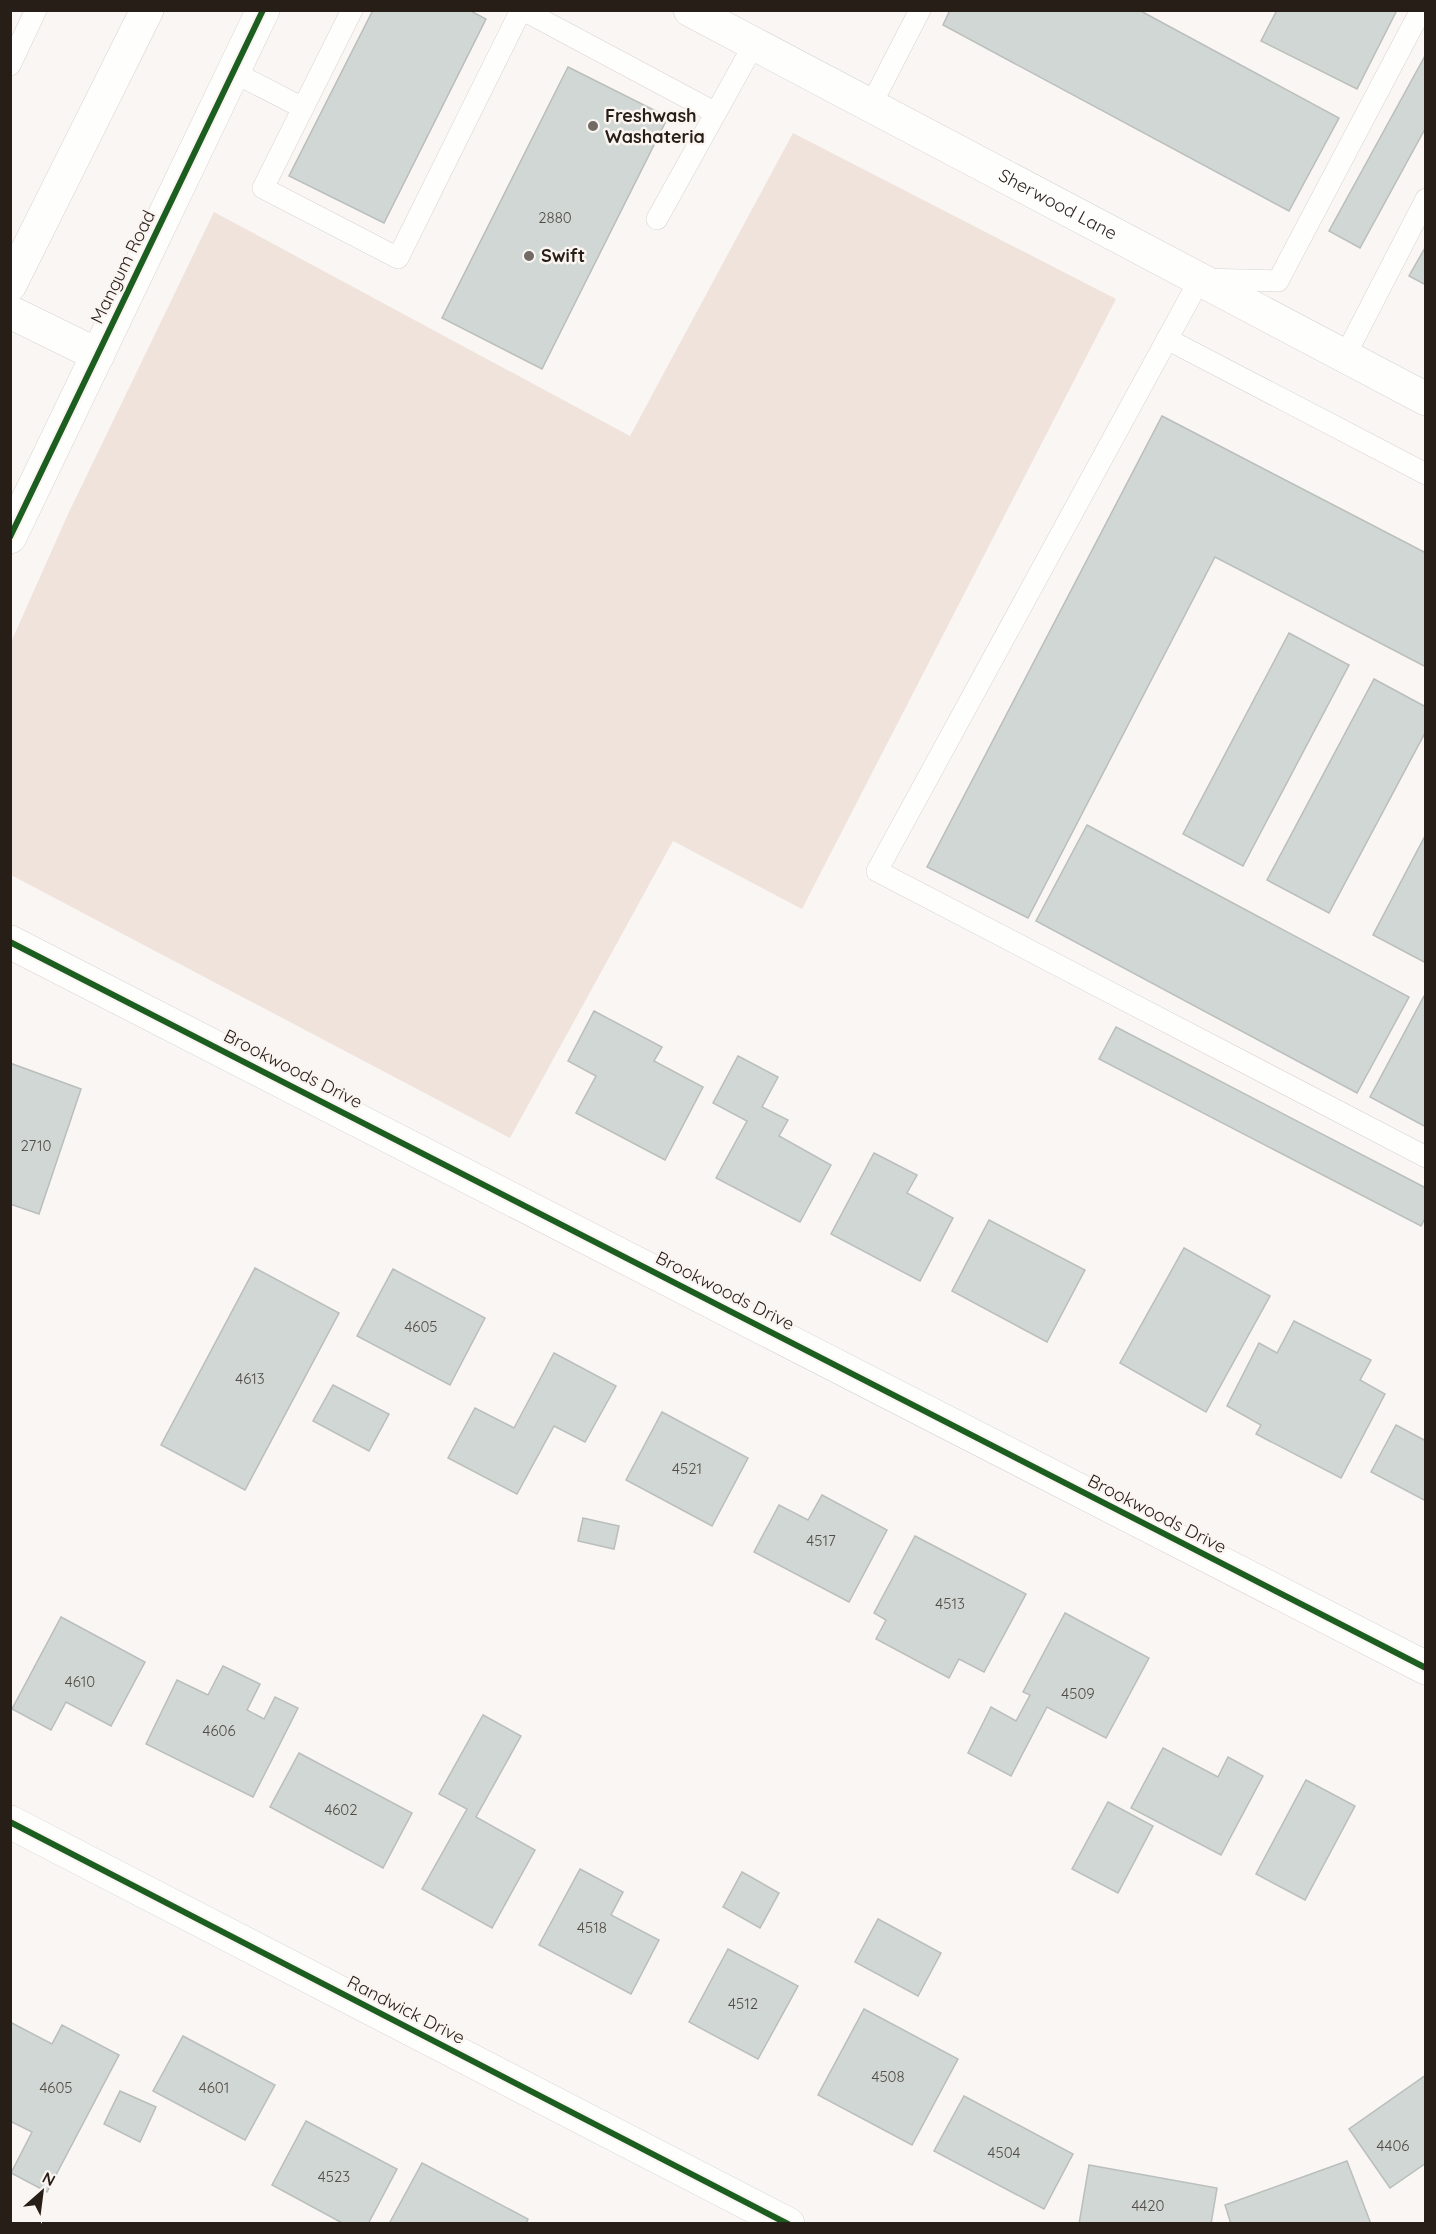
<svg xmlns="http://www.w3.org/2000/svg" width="1436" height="2234" font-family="Quicksand,sans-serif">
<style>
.green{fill:#f0e3dc}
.building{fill:#d1d7d4;stroke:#babebc;stroke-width:1.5}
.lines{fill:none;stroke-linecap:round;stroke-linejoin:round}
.service-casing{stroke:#dad3cf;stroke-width:22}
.minor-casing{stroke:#dad3cf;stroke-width:34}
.tertiary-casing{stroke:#dad3cf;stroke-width:34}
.secondary-casing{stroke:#dad3cf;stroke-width:34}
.service{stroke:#fefefd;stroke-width:21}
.minor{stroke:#fefefd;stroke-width:33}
.tertiary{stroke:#fefefd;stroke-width:33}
.secondary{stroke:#fefefd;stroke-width:33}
.cycleway-casing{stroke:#fbf5f2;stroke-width:10}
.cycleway{stroke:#1b5e20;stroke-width:6}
.poi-dot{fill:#716a65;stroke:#fbf5f2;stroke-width:2}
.labels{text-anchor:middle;stroke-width:5;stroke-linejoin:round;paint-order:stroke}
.number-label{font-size:15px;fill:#524c47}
.poi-label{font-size:18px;font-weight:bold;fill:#281e18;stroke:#fbf5f2;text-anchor:start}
.street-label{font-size:18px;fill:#281e18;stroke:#fbf5f2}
</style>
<rect width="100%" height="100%" fill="#f9f6f4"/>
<!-- green -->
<polygon class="green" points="793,133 1116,299 802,909 673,841 510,1138 11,875 11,642 69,512 214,212 630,436"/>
<!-- building -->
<g class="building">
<polygon points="373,10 469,10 486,19 384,223 289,176"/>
<polygon points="950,10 1139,10 1339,118 1289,211 943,25"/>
<polygon points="1277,10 1397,10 1357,89 1261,41"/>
<polygon points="1426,54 1426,127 1360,248 1329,231"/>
<polygon points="568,67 668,117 542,369 442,318"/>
<polygon points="1426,246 1426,285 1409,276"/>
<polygon points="1162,416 1426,553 1426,667 1215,557 1028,918 927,867"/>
<polygon points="1289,633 1349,665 1243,866 1183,834"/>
<polygon points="1374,679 1426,707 1426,731 1329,913 1267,880"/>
<polygon points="1087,825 1409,997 1357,1093 1036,921"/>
<polygon points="1426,834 1426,963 1373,935"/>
<polygon points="1424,996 1426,996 1426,1127 1370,1097"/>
<polygon points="594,1011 662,1047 654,1061 703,1087 665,1160 576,1113 596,1076 568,1061"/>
<polygon points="1116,1027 1426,1188 1426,1216 1421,1226 1099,1059"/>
<polygon points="738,1056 778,1077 762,1107 788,1120 779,1136 831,1165 800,1222 716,1178 747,1121 713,1103"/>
<polygon points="10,1063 81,1089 39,1214 10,1204"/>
<polygon points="874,1153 917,1175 907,1193 953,1218 920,1281 831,1234"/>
<polygon points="989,1220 1085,1270 1047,1342 952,1291"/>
<polygon points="1184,1248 1270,1296 1206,1412 1120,1363"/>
<polygon points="255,1268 339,1313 245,1490 161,1445"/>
<polygon points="393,1269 485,1318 450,1385 357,1336"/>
<polygon points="1294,1321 1371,1360 1360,1380 1385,1394 1341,1478 1256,1434 1261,1425 1227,1406 1259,1343 1277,1353"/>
<polygon points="554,1353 616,1386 585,1442 554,1426 517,1494 448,1458 475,1408 514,1428"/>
<polygon points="333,1385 389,1414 369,1451 313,1421"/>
<polygon points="662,1412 748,1458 712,1526 626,1480"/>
<polygon points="1396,1425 1426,1441 1426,1501 1371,1472"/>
<polygon points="822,1495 887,1530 849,1602 754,1552 779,1505 808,1520"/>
<polygon points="583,1518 619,1526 614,1549 578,1541"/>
<polygon points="915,1536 1026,1594 984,1672 959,1659 949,1678 876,1639 886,1620 874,1613"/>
<polygon points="1065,1613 1149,1658 1106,1738 1047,1707 1011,1776 968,1753 991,1707 1016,1721 1030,1695 1023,1692"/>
<polygon points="61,1617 145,1662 111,1726 66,1702 51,1730 12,1709"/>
<polygon points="223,1666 260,1684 247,1710 264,1719 275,1697 298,1708 253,1797 146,1744 177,1680 208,1695"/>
<polygon points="483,1715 521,1736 476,1817 535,1850 492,1928 422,1889 467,1809 439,1794"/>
<polygon points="1163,1748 1218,1777 1228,1757 1263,1776 1221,1855 1131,1808"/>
<polygon points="299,1753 412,1813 383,1868 270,1807"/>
<polygon points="1306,1780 1355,1806 1305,1900 1256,1874"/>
<polygon points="1108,1802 1153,1826 1118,1893 1072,1869"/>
<polygon points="580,1869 623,1892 611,1915 659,1940 631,1994 539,1945"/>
<polygon points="742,1872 779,1893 760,1928 723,1907"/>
<polygon points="878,1919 941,1953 918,1996 855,1962"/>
<polygon points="728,1949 798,1986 758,2059 689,2022"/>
<polygon points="864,2009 958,2059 912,2145 818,2095"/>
<polygon points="10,2022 52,2044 62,2025 119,2055 47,2192 11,2173 32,2132 10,2121"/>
<polygon points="183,2036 275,2085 245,2140 153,2091"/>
<polygon points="1426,2075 1426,2163 1390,2188 1349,2129"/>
<polygon points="120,2091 156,2107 140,2142 104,2124"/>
<polygon points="964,2096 1073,2154 1044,2209 934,2151"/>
<polygon points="306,2121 397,2169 368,2224 344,2224 272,2185"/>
<polygon points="1347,2161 1371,2224 1231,2224 1225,2205"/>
<polygon points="422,2163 528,2219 526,2224 389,2224"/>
<polygon points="1089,2165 1217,2188 1211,2224 1079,2224"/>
</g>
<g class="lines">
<defs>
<g id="service">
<polyline points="352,10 263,188 398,258 521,10"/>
<polyline points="523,10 714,112"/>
<polyline points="1421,10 1278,281 1200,279 877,871 1426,1157"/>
<polyline points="10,65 36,10"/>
<polyline points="233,72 303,108"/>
<polyline points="871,105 920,10"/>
<polyline points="657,219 754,44"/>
<polyline points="1167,339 1426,474"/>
<polyline points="1345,356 1426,199"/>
</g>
<g id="minor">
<polyline points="10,942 1426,1668"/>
<polyline points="10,1822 788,2224"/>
</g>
<g id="tertiary">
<path id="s1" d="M690,10L1426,399"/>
</g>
<g id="secondary">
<polyline points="10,285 147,10"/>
<polyline points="10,312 98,355"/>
<polyline points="10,537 263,10"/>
</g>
</defs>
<!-- service casing -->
<use href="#service" class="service-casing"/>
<!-- minor casing -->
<use href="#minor" class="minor-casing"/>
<!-- tertiary casing -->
<use href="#tertiary" class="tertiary-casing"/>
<!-- secondary casing -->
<use href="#secondary" class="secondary-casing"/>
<!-- service -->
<use href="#service" class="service"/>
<!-- minor -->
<use href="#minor" class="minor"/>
<!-- tertiary -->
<use href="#tertiary" class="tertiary"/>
<!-- secondary -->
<use href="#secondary" class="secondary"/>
<defs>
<g id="cycleway">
<polyline points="10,537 263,10"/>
<polyline points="10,942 1426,1668"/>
<polyline points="10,1822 788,2224"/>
</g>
</defs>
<!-- cycleway casing -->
<use href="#cycleway" class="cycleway-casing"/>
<!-- cycleway -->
<use href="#cycleway" class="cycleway"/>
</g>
<!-- markers -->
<g class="poi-dot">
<circle cx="593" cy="126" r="6"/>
<circle cx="529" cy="256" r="6"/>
</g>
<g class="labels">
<!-- number labels -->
<g class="number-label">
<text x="555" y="223">2880</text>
<text x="36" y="1151">2710</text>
<text x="421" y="1332">4605</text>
<text x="250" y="1384">4613</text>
<text x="687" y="1474">4521</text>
<text x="821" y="1546">4517</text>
<text x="950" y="1609">4513</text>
<text x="80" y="1687">4610</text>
<text x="1078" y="1699">4509</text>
<text x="219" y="1736">4606</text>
<text x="341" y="1815">4602</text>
<text x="592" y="1933">4518</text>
<text x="743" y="2009">4512</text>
<text x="888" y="2082">4508</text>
<text x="56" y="2093">4605</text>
<text x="214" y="2093">4601</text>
<text x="1393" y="2151">4406</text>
<text x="1004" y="2158">4504</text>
<text x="334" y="2182">4523</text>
<text x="1148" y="2211">4420</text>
</g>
<!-- poi labels -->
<g class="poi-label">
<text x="605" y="122">Freshwash<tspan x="605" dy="21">Washateria</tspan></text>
<text x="541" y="262">Swift</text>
</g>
<!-- street labels -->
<g class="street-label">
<text dy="6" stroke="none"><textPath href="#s1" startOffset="416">Sherwood Lane</textPath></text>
<text transform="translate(123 267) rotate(-64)" y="6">Mangum Road</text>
<text transform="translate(293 1069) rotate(27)" y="6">Brookwoods Drive</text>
<text transform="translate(725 1291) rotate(27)" y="6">Brookwoods Drive</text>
<text transform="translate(1157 1514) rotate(27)" y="6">Brookwoods Drive</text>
<text transform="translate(406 2010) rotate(27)" y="6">Randwick Drive</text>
</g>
</g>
<!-- border -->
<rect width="1436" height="2234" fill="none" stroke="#281e18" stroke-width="24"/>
<!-- north arrow -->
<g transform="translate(42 2192) rotate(28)" stroke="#fbf5f2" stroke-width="4.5" paint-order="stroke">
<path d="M0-4.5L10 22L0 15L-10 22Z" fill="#281e18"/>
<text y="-9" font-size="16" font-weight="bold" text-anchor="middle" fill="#281e18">N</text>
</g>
</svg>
